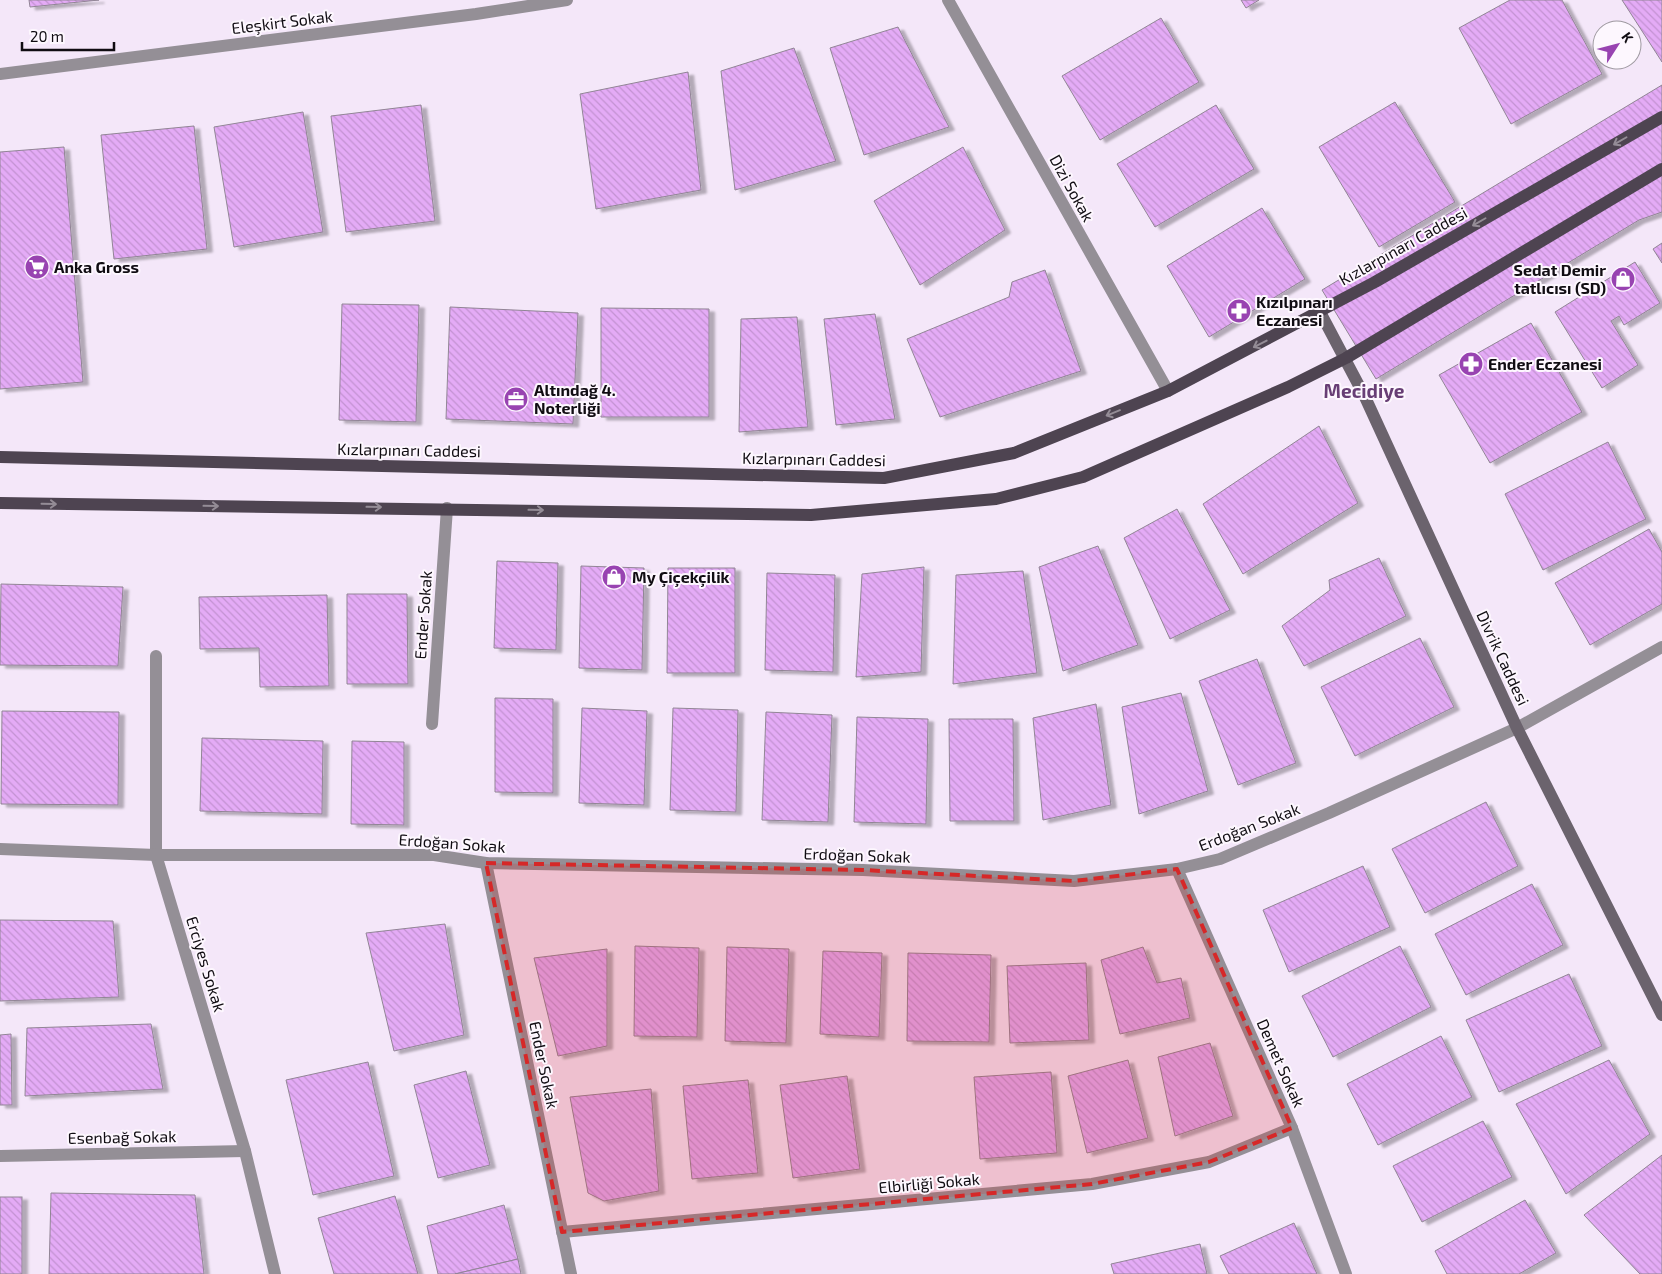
<svg xmlns="http://www.w3.org/2000/svg" width="1662" height="1274" font-family="'Exo 2',sans-serif">
<style>
.building{fill:url(#building-back-hatch);stroke:#918595;filter:url(#shadow)}
.lines{fill:none;stroke-linecap:round;stroke-linejoin:round}
.street{stroke:#948f96;stroke-width:12}
.secondary{stroke:#6b636d;stroke-width:12}
.primary{stroke:#4e4451;stroke-width:12}
.oneway{stroke:#948c96}
.marked{fill:#d62828;fill-opacity:0.2;stroke:#d62828;stroke-width:4;stroke-dasharray:10 6;stroke-linejoin:round}
.labels{text-anchor:middle;stroke-width:4;stroke-linejoin:round;paint-order:stroke}
.street-label{font-size:16px;fill:#100c12;stroke:#fdf7fe}
.poi-label{font-size:16px;font-weight:bold;fill:#100c12;stroke:#fdf7fe;text-anchor:start}
.quarter-label{font-size:19px;font-weight:bold;fill:#683e75;stroke:#fdf7fe}
</style>
<defs>
<pattern id="building-back-hatch" width="6" height="6" patternUnits="userSpaceOnUse" patternTransform="scale(1.25)"><rect width="6" height="6" fill="#e4abf6"/><path d="M-1 5l2 2M0 0l6 6M5-1l2 2" fill="none" stroke="#c392d2"/></pattern>
<filter id="shadow"><feDropShadow dx="5.5" dy="3" stdDeviation="1" flood-color="#0004"/></filter>
</defs>
<rect width="100%" height="100%" fill="#f4e7f9"/>
<!-- building -->
<g class="building">
<polygon points="29,0 99,0 30,7"/>
<polygon points="1241,0 1259,0 1246,8"/>
<polygon points="1510,0 1562,0 1602,74 1511,124 1459,28"/>
<polygon points="1622,0 1662,0 1662,62"/>
<polygon points="1161,18 1199,82 1100,140 1062,76"/>
<polygon points="898,27 949,127 864,155 830,48"/>
<polygon points="794,48 836,161 735,190 721,71"/>
<polygon points="688,72 701,190 596,209 580,94"/>
<polygon points="1662,85 1662,212 1639,220 1376,379 1322,290"/>
<polygon points="1395,102 1455,202 1379,247 1319,147"/>
<polygon points="421,105 435,221 346,232 331,116"/>
<polygon points="1216,105 1254,169 1155,227 1117,164"/>
<polygon points="303,112 323,232 234,247 214,127"/>
<polygon points="194,126 207,249 114,259 101,135"/>
<polygon points="64,147 83,382 0,389 0,152"/>
<polygon points="963,147 1005,230 920,285 874,201"/>
<polygon points="1262,208 1305,279 1209,337 1167,266"/>
<polygon points="1662,243 1662,263 1653,249"/>
<polygon points="1635,262 1660,303 1624,325 1619,316 1611,321 1638,365 1602,388 1555,312"/>
<polygon points="1045,270 1081,371 940,417 907,339 1009,297 1012,282"/>
<polygon points="342,304 419,305 416,422 339,420"/>
<polygon points="450,307 578,313 573,424 446,419"/>
<polygon points="601,308 709,309 709,417 601,417"/>
<polygon points="875,314 895,419 836,425 824,319"/>
<polygon points="797,317 808,427 739,432 741,319"/>
<polygon points="1531,323 1582,412 1490,463 1439,375"/>
<polygon points="1319,426 1358,503 1243,574 1203,504"/>
<polygon points="1608,442 1646,519 1543,570 1505,494"/>
<polygon points="1177,509 1230,610 1170,639 1124,538"/>
<polygon points="1649,529 1662,552 1662,604 1590,645 1555,583"/>
<polygon points="1098,546 1138,645 1063,671 1039,567"/>
<polygon points="1379,558 1406,616 1304,666 1282,626 1330,590 1329,580"/>
<polygon points="497,561 558,563 556,650 494,648"/>
<polygon points="581,566 644,568 642,670 579,668"/>
<polygon points="924,567 921,672 856,677 862,574"/>
<polygon points="668,568 735,568 735,673 667,673"/>
<polygon points="1023,571 1037,673 953,684 956,575"/>
<polygon points="767,573 835,575 833,672 765,670"/>
<polygon points="1,584 123,587 118,666 0,665"/>
<polygon points="347,594 407,594 408,684 347,684"/>
<polygon points="327,595 329,686 260,687 259,648 200,649 199,597"/>
<polygon points="1420,638 1454,707 1355,756 1321,687"/>
<polygon points="1257,659 1296,763 1238,785 1199,681"/>
<polygon points="1181,693 1208,791 1139,814 1122,707"/>
<polygon points="495,698 553,699 553,793 495,792"/>
<polygon points="1096,704 1111,805 1043,820 1033,718"/>
<polygon points="582,708 647,711 644,805 579,803"/>
<polygon points="673,708 738,710 736,812 670,810"/>
<polygon points="2,711 119,712 118,805 1,804"/>
<polygon points="766,712 832,715 828,822 762,820"/>
<polygon points="857,717 928,719 926,824 854,822"/>
<polygon points="949,719 1013,719 1014,821 950,821"/>
<polygon points="202,738 323,741 322,814 200,811"/>
<polygon points="352,741 404,742 404,825 351,824"/>
<polygon points="1486,802 1518,866 1425,913 1392,849"/>
<polygon points="1363,866 1390,927 1289,972 1263,910"/>
<polygon points="1532,884 1563,945 1466,995 1435,934"/>
<polygon points="0,920 113,921 119,997 0,1001"/>
<polygon points="445,924 464,1035 394,1051 366,933"/>
<polygon points="635,946 699,948 697,1037 634,1036"/>
<polygon points="1400,946 1431,1007 1333,1057 1302,996"/>
<polygon points="727,947 789,949 786,1043 725,1041"/>
<polygon points="1143,947 1157,983 1181,978 1190,1018 1120,1034 1101,960"/>
<polygon points="607,949 607,1046 558,1056 534,958"/>
<polygon points="823,951 882,953 879,1037 820,1034"/>
<polygon points="908,953 991,955 989,1042 907,1041"/>
<polygon points="1086,963 1089,1040 1010,1043 1007,966"/>
<polygon points="1569,974 1602,1046 1499,1092 1466,1020"/>
<polygon points="151,1024 163,1089 25,1096 27,1028"/>
<polygon points="11,1034 12,1105 0,1105 0,1035"/>
<polygon points="1441,1036 1472,1097 1378,1145 1347,1084"/>
<polygon points="1210,1043 1233,1116 1175,1136 1158,1057"/>
<polygon points="1128,1060 1148,1138 1087,1153 1068,1076"/>
<polygon points="1609,1060 1650,1134 1566,1194 1516,1104"/>
<polygon points="368,1062 394,1176 313,1195 286,1080"/>
<polygon points="466,1071 490,1165 438,1178 414,1085"/>
<polygon points="1051,1072 1057,1153 980,1159 974,1077"/>
<polygon points="847,1076 860,1169 793,1178 780,1085"/>
<polygon points="748,1080 758,1173 692,1179 683,1086"/>
<polygon points="651,1089 659,1191 604,1201 588,1193 570,1097"/>
<polygon points="1483,1121 1512,1177 1422,1222 1393,1166"/>
<polygon points="1662,1155 1662,1274 1640,1274 1584,1215"/>
<polygon points="51,1193 195,1195 204,1274 49,1274"/>
<polygon points="395,1196 418,1274 334,1274 318,1218"/>
<rect x="0" y="1197" width="22" height="77"/>
<polygon points="1525,1200 1556,1253 1519,1274 1447,1274 1435,1251"/>
<polygon points="504,1205 518,1259 455,1274 438,1274 427,1226"/>
<polygon points="1294,1223 1317,1274 1229,1274 1220,1256"/>
<polygon points="1200,1244 1207,1274 1114,1274 1111,1264"/>
<polygon points="518,1259 521,1274 455,1274"/>
</g>
<g class="lines">
<!-- street -->
<g class="street">
<polyline points="948,0 1168,391"/>
<polyline points="0,74 476,14 567,0"/>
<polyline points="156,656 156,855 245,1151 275,1274"/>
<polyline points="432,724 447,508"/>
<polyline points="0,849 156,855 434,855 486,863 863,870 1074,881 1177,869 1220,859 1329,813 1517,728 1662,647"/>
<polyline points="486,863 571,1274"/>
<polyline points="1177,869 1292,1128 1346,1274"/>
<polyline points="0,1156 245,1151"/>
<polyline points="562,1232 1092,1184 1209,1162 1292,1128"/>
</g>
<!-- secondary -->
<polyline class="secondary" points="1320,312 1365,397 1517,728 1662,1015"/>
<!-- primary -->
<g class="primary">
<polyline points="0,457 884,478 1014,453 1168,391 1375,282 1662,117"/>
<polyline points="0,503 811,515 996,499 1083,477 1288,387 1346,358 1662,169"/>
</g>
</g>
<!-- one-way arrows -->
<defs><path id="oneway-shaft" d="M-6 0H5M1.5-3L5.5 0L1.5 3" fill="none" stroke-width="1.6" stroke-linecap="round" stroke-linejoin="round" transform="scale(1.25)"/></defs>
<g class="oneway">
<use href="#oneway-shaft" transform="translate(1620 141) rotate(150)"/>
<use href="#oneway-shaft" transform="translate(1479 222) rotate(150)"/>
<use href="#oneway-shaft" transform="translate(1260 344) rotate(153)"/>
<use href="#oneway-shaft" transform="translate(1113 413) rotate(158)"/>
<use href="#oneway-shaft" transform="translate(49 504) rotate(1)"/>
<use href="#oneway-shaft" transform="translate(211 506) rotate(1)"/>
<use href="#oneway-shaft" transform="translate(374 507) rotate(1)"/>
<use href="#oneway-shaft" transform="translate(536 510) rotate(1)"/>
</g>
<!-- marked area -->
<path class="marked" d="M486,863L863,870L1074,881L1177,869L1292,1128L1209,1162L1092,1184L562,1232Z"/>
<!-- icons -->
<defs>
<symbol id="supermarket-disc" viewBox="-11 -11 22 22"><circle r="9.5" fill="#9843b1" stroke="#fdf7fe"/><path d="M-6-5.5h2.5l.6 2H6L4.5 2H-2.5L-4.4-4H-6ZM-1.5 3.2a1.3 1.3 0 1 0 .1 0ZM3 3.2a1.3 1.3 0 1 0 .1 0Z" fill="#fff"/></symbol>
<symbol id="shop-disc" viewBox="-11 -11 22 22"><circle r="9.5" fill="#9843b1" stroke="#fdf7fe"/><path d="M-5-2.5h2.3a2.7 3.5 0 0 1 5.4 0H5L5.5 6h-11ZM-1.5-2.5h3a1.5 2.3 0 0 0-3 0Z" fill="#fff"/></symbol>
<symbol id="pharmacy-disc" viewBox="-11 -11 22 22"><circle r="9.5" fill="#9843b1" stroke="#fdf7fe"/><path d="M-2-6h4v4h4v4h-4v4h-4v-4h-4v-4h4Z" fill="#fff"/></symbol>
<symbol id="office-disc" viewBox="-11 -11 22 22"><circle r="9.5" fill="#9843b1" stroke="#fdf7fe"/><path d="M-6-3h4V-5.5h4V-3h4V5H-6ZM-1-4.5V-3h2v-1.5ZM-6 0V1H6V0Z" fill="#fff"/></symbol>
</defs>
<g fill-rule="evenodd">
<use href="#supermarket-disc" x="23" y="253" width="28" height="28"/>
<use href="#shop-disc" x="1609" y="265" width="28" height="28"/>
<use href="#pharmacy-disc" x="1225" y="297" width="28" height="28"/>
<use href="#pharmacy-disc" x="1457" y="350" width="28" height="28"/>
<use href="#office-disc" x="502" y="385" width="28" height="28"/>
<use href="#shop-disc" x="600" y="563" width="28" height="28"/>
</g>
<g class="labels">
<!-- street labels -->
<g class="street-label">
<text transform="translate(282 22) rotate(-7)" y="6">Eleşkirt Sokak</text>
<text transform="translate(1072 188) rotate(61)" y="6">Dizi Sokak</text>
<text transform="translate(1403 246) rotate(-29)" y="6">Kızlarpınarı Caddesi</text>
<text transform="translate(409 450) rotate(1)" y="6">Kızlarpınarı Caddesi</text>
<text transform="translate(814 459) rotate(1)" y="6">Kızlarpınarı Caddesi</text>
<text transform="translate(423 615) rotate(-86)" y="6">Ender Sokak</text>
<text transform="translate(1503 658) rotate(65)" y="6">Divrik Caddesi</text>
<text transform="translate(1249 827) rotate(-21)" y="6">Erdoğan Sokak</text>
<text transform="translate(452 843) rotate(4)" y="6">Erdoğan Sokak</text>
<text transform="translate(857 855) rotate(2)" y="6">Erdoğan Sokak</text>
<text transform="translate(206 964) rotate(73)" y="6">Erciyes Sokak</text>
<text transform="translate(1281 1063) rotate(66)" y="6">Demet Sokak</text>
<text transform="translate(544 1065) rotate(78)" y="6">Ender Sokak</text>
<text transform="translate(122 1137) rotate(-1)" y="6">Esenbağ Sokak</text>
<text transform="translate(929 1183) rotate(-5)" y="6">Elbirliği Sokak</text>
</g>
<!-- poi labels -->
<g class="poi-label">
<text x="54" y="273">Anka Gross</text>
<text x="1606" y="276" text-anchor="end">Sedat Demir<tspan x="1606" dy="18">tatlıcısı (SD)</tspan></text>
<text x="1256" y="308">Kızılpınarı<tspan x="1256" dy="18">Eczanesi</tspan></text>
<text x="1488" y="370">Ender Eczanesi</text>
<text x="534" y="396">Altındağ 4.<tspan x="534" dy="18">Noterliği</tspan></text>
<text x="632" y="583">My Çiçekçilik</text>
</g>
<!-- quarter labels -->
<g class="quarter-label">
<text x="1364" y="398">Mecidiye</text>
</g>
</g>
<!-- north arrow -->
<g transform="translate(1617 45) rotate(54)"><circle r="24" fill="#fdf7fe" stroke="#9e99a0"/>
<path d="M0-4L9 19L0 12L-9 19Z" fill="#9843b1"/>
<text y="-8" font-size="14" font-weight="bold" text-anchor="middle" fill="#100c12">K</text>
</g>
<!-- scale -->
<path d="M22 42v8h92v-8" fill="none" stroke="#100c12" stroke-width="2.5"/>
<text x="30" y="42" font-size="15" fill="#100c12" stroke="#fdf7fe" stroke-width="4" paint-order="stroke">20 m</text>
</svg>
